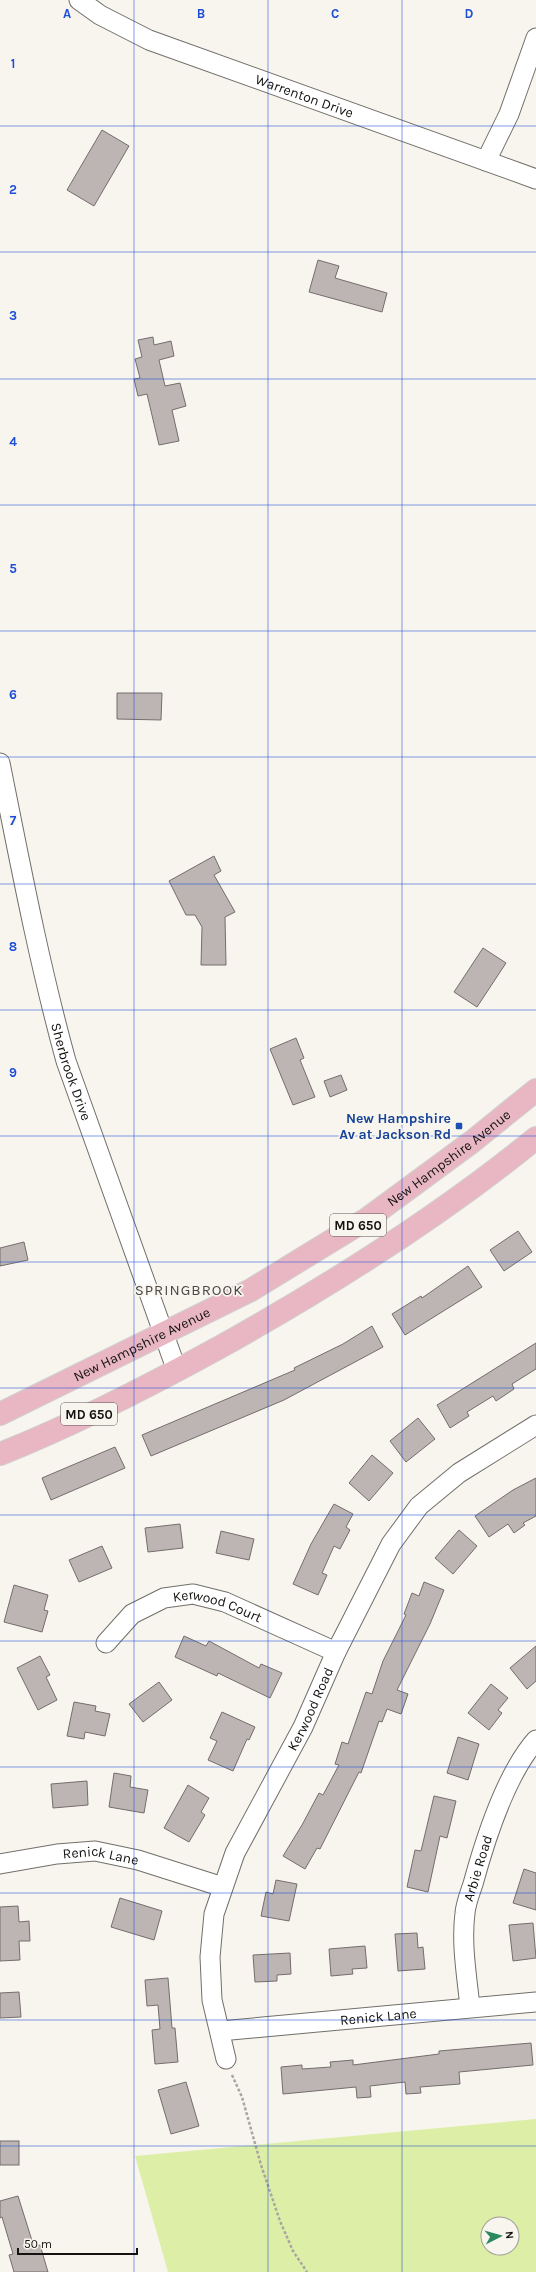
<svg xmlns="http://www.w3.org/2000/svg" width="536" height="2272" font-family="Karla,sans-serif">
<style>
.green{fill:#ddefa7;fill-rule:evenodd}
.building{fill:#bdb5b4;stroke:#746d6c}
.lines{fill:none;stroke-linecap:round;stroke-linejoin:round}
.street-casing{stroke:#716f69;stroke-width:21}
.primary-casing{stroke:#d0d0cf;stroke-width:24}
.path{stroke:#a9a6a2;stroke-width:2.5;stroke-dasharray:3 2;stroke-linecap:butt}
.street{stroke:#fff;stroke-width:19}
.primary{stroke:#e9b7c4;stroke-width:22}
.grid{fill:none;stroke:#1d4ed8;stroke-width:1;stroke-opacity:0.55}
.transit-dot{fill:#1a4fb4;stroke:#f8f5ef;stroke-width:1.5}
.labels{text-anchor:middle;stroke-width:3.5;stroke-linejoin:round;paint-order:stroke}
.shield{fill:#f8f5ef;stroke:#585754;stroke-width:1}
.shield-label{font-size:13px;font-weight:bold;fill:#141311}
.street-label{font-size:14px;fill:#141311;stroke:#f8f5ef}
.transit-label{font-size:14px;font-weight:bold;fill:#164399;stroke:#f8f5ef;text-anchor:end}
.neighbourhood-label{font-size:15px;letter-spacing:1px;fill:#4b4943;stroke:#f8f5ef}
.grid-label{font-size:13px;text-anchor:middle;font-weight:bold;fill:#1d4ed8;stroke:#f8f5ef;stroke-width:3.5;stroke-linejoin:round;paint-order:stroke}
</style>
<rect width="100%" height="100%" fill="#f8f5ef"/>
<!-- green -->
<path class="green" d="M536,2119V2272H168L135,2156ZM488,2224H512V2248H488Z"/>
<!-- building -->
<g class="building">
<polygon points="102,130 129,146 94,206 67,190"/>
<polygon points="318,260 339,266 335,278 387,293 382,312 309,292"/>
<polygon points="153,337 154,345 171,341 174,356 159,360 165,386 180,383 186,406 172,410 179,441 159,445 147,394 138,396 134,379 140,378 135,359 142,357 138,340"/>
<polygon points="117,693 162,693 161,720 117,719"/>
<polygon points="214,856 221,871 214,875 235,912 225,917 226,965 201,965 202,927 195,915 186,915 169,881"/>
<polygon points="483,948 506,963 477,1007 454,992"/>
<polygon points="296,1038 304,1058 300,1060 315,1097 293,1105 270,1049"/>
<polygon points="341,1075 347,1090 330,1097 324,1081"/>
<polygon points="518,1231 532,1252 504,1271 490,1250"/>
<polygon points="24,1242 28,1260 0,1266 0,1248"/>
<polygon points="468,1266 482,1287 405,1335 392,1314 421,1296 422,1298"/>
<polygon points="372,1326 383,1347 284,1400 151,1456 142,1435 295,1370 294,1368 343,1344"/>
<polygon points="536,1343 536,1369 512,1384 514,1389 496,1401 493,1396 467,1412 469,1416 450,1428 437,1405"/>
<polygon points="418,1418 435,1439 406,1462 390,1441"/>
<polygon points="115,1447 125,1468 51,1500 42,1478"/>
<polygon points="372,1455 393,1473 369,1501 349,1483"/>
<polygon points="536,1478 536,1516 523,1523 525,1525 514,1533 508,1524 489,1537 475,1516 513,1490"/>
<polygon points="334,1504 353,1514 346,1527 350,1530 340,1549 334,1546 322,1573 327,1575 318,1595 293,1584 311,1544"/>
<polygon points="180,1524 183,1548 148,1552 145,1528"/>
<polygon points="459,1530 477,1546 453,1574 435,1558"/>
<polygon points="221,1531 254,1539 249,1560 216,1553"/>
<polygon points="102,1546 112,1568 79,1582 69,1560"/>
<polygon points="424,1582 444,1590 430,1624 397,1690 408,1694 401,1714 387,1709 382,1722 379,1721 361,1773 359,1772 320,1849 317,1848 305,1869 283,1856 302,1825 319,1793 323,1795 339,1765 335,1764 342,1742 348,1744 366,1692 372,1694 383,1661 406,1615 404,1614 412,1593 419,1596"/>
<polygon points="14,1585 48,1595 44,1610 48,1611 42,1632 4,1622"/>
<polygon points="184,1636 206,1646 209,1641 259,1668 261,1664 282,1673 270,1698 218,1673 217,1676 175,1657"/>
<polygon points="536,1646 536,1681 527,1689 510,1668"/>
<polygon points="40,1656 50,1675 46,1677 57,1700 38,1710 17,1668"/>
<polygon points="159,1682 172,1700 143,1722 129,1704"/>
<polygon points="491,1684 508,1698 498,1710 502,1713 489,1730 468,1713"/>
<polygon points="74,1702 96,1706 95,1711 110,1714 105,1736 85,1732 84,1739 67,1736"/>
<polygon points="222,1712 255,1727 249,1740 247,1739 233,1771 208,1760 217,1741 210,1738"/>
<polygon points="458,1737 479,1744 468,1780 447,1773"/>
<polygon points="114,1773 131,1776 130,1787 148,1790 144,1813 109,1807"/>
<polygon points="87,1781 88,1805 53,1808 51,1784"/>
<polygon points="188,1785 209,1798 201,1812 205,1815 189,1842 164,1828"/>
<polygon points="434,1796 456,1801 447,1838 440,1836 428,1892 407,1887 415,1850 421,1851"/>
<polygon points="524,1869 536,1873 536,1910 513,1903"/>
<polygon points="276,1880 297,1884 289,1921 261,1916 266,1892 273,1894"/>
<polygon points="120,1898 162,1911 154,1940 111,1927"/>
<polygon points="18,1906 19,1922 29,1921 30,1941 19,1941 20,1960 0,1961 0,1907"/>
<polygon points="533,1923 536,1958 513,1961 509,1925"/>
<polygon points="417,1933 418,1948 423,1947 425,1969 398,1971 395,1934"/>
<polygon points="365,1946 367,1968 352,1969 353,1974 331,1976 329,1949"/>
<polygon points="290,1953 291,1974 277,1975 277,1981 255,1982 253,1955"/>
<polygon points="168,1978 172,2028 175,2028 178,2062 155,2064 152,2030 160,2029 158,2005 147,2006 145,1980"/>
<polygon points="19,1992 21,2017 0,2018 0,1993"/>
<polygon points="531,2043 533,2065 459,2072 460,2084 420,2087 421,2093 406,2094 405,2082 370,2086 371,2097 357,2098 356,2087 283,2094 281,2067 302,2065 302,2069 331,2067 330,2062 353,2060 353,2065 439,2054 439,2051"/>
<polygon points="186,2082 199,2126 171,2134 158,2090"/>
<rect x="0" y="2141" width="19" height="24"/>
<polygon points="18,2196 34,2247 40,2245 48,2272 14,2272 9,2255 13,2254 2,2217 0,2218 0,2201"/>
</g>
<g class="lines">
<defs>
<g id="street">
<path id="s1" d="M79,0L100,15L149,40L536,179"/>
<polyline points="486,161 509,114 536,38"/>
<path id="s2" d="M0,763C20,863 39,963 66,1061L177,1371"/>
<path id="s3" d="M106,1643L132,1614L164,1598L193,1594L225,1602L336,1652"/>
<path id="s4" d="M0,1864L57,1854L95,1851L138,1860L223,1887"/>
<path id="s5" d="M470,2007C467,1977 461,1944 465,1913C466,1903 470,1893 473,1884C485,1840 506,1774 536,1740"/>
<path id="s6" d="M220,2031L536,2002"/>
<path id="s7" d="M226,2059L212,2000L210,1957L214,1914L235,1853L303,1727L336,1652L391,1544L419,1506L459,1473L536,1425"/>
</g>
<g id="primary">
<path id="s8" d="M0,1414L251,1290L367,1219L473,1141L536,1090"/>
<path d="M0,1454C76,1424 149,1386 220,1347C331,1285 438,1218 536,1138"/>
</g>
</defs>
<!-- street casing -->
<use href="#street" class="street-casing"/>
<!-- primary casing -->
<use href="#primary" class="primary-casing"/>
<!-- path -->
<polyline class="path" points="232,2075 242,2097 261,2165 280,2221 293,2251 307,2272"/>
<!-- street -->
<use href="#street" class="street"/>
<!-- primary -->
<use href="#primary" class="primary"/>
</g>
<!-- grid -->
<path class="grid" d="M134,0V2272M268,0V2272M402,0V2272M0,126H536M0,252H536M0,379H536M0,505H536M0,631H536M0,757H536M0,884H536M0,1010H536M0,1136H536M0,1262H536M0,1388H536M0,1515H536M0,1641H536M0,1767H536M0,1893H536M0,2020H536M0,2146H536"/>
<!-- markers -->
<rect class="transit-dot" x="455" y="1122" width="8" height="8" rx="2"/>
<g class="labels">
<!-- shield labels -->
<g class="shield">
<rect x="330" y="1214" width="56" height="22" rx="3"/>
<rect x="61" y="1403" width="56" height="22" rx="3"/>
</g>
<g class="shield-label">
<text x="358" y="1230">MD 650</text>
<text x="89" y="1419">MD 650</text>
</g>
<!-- street labels -->
<g class="street-label">
<text dy="5" stroke="none"><textPath href="#s1" startOffset="246">Warrenton Drive</textPath></text>
<text dy="5" stroke="none"><textPath href="#s2" startOffset="317">Sherbrook Drive</textPath></text>
<text dy="5" stroke="none"><textPath href="#s8" startOffset="518">New Hampshire Avenue</textPath></text>
<text dy="5" stroke="none"><textPath href="#s8" startOffset="158">New Hampshire Avenue</textPath></text>
<text dy="5" stroke="none"><textPath href="#s3" startOffset="130">Kerwood Court</textPath></text>
<text dy="5" stroke="none"><textPath href="#s7" startOffset="374">Kerwood Road</textPath></text>
<text dy="5" stroke="none"><textPath href="#s4" startOffset="102">Renick Lane</textPath></text>
<text dy="5" stroke="none"><textPath href="#s5" startOffset="141">Arbie Road</textPath></text>
<text dy="5" stroke="none"><textPath href="#s6" startOffset="159">Renick Lane</textPath></text>
</g>
<!-- transit labels -->
<g class="transit-label">
<text x="451" y="1123">New Hampshire<tspan x="451" dy="16">Av at Jackson Rd</tspan></text>
</g>
<!-- neighbourhood labels -->
<g class="neighbourhood-label">
<text x="189" y="1295">SPRINGBROOK</text>
</g>
</g>
<g class="grid-label">
<text x="67" y="18">A</text>
<text x="201" y="18">B</text>
<text x="335" y="18">C</text>
<text x="469" y="18">D</text>
<text x="13" y="68">1</text>
<text x="13" y="194">2</text>
<text x="13" y="320">3</text>
<text x="13" y="446">4</text>
<text x="13" y="573">5</text>
<text x="13" y="699">6</text>
<text x="13" y="825">7</text>
<text x="13" y="951">8</text>
<text x="13" y="1077">9</text>
</g>
<!-- north arrow -->
<g transform="translate(500 2236) rotate(84)"><circle r="19" fill="#f8f5ef" stroke="#9d9b96"/>
<path d="M0-3L7 15L0 10L-7 15Z" fill="#2c885f"/>
<text y="-6" font-size="11" font-weight="bold" text-anchor="middle" fill="#141311">N</text>
</g>
<!-- scale -->
<path d="M18 2248v6h119v-6" fill="none" stroke="#141311" stroke-width="2"/>
<text x="24" y="2248" font-size="12" fill="#141311" stroke="#f8f5ef" stroke-width="3" paint-order="stroke">50 m</text>
</svg>
